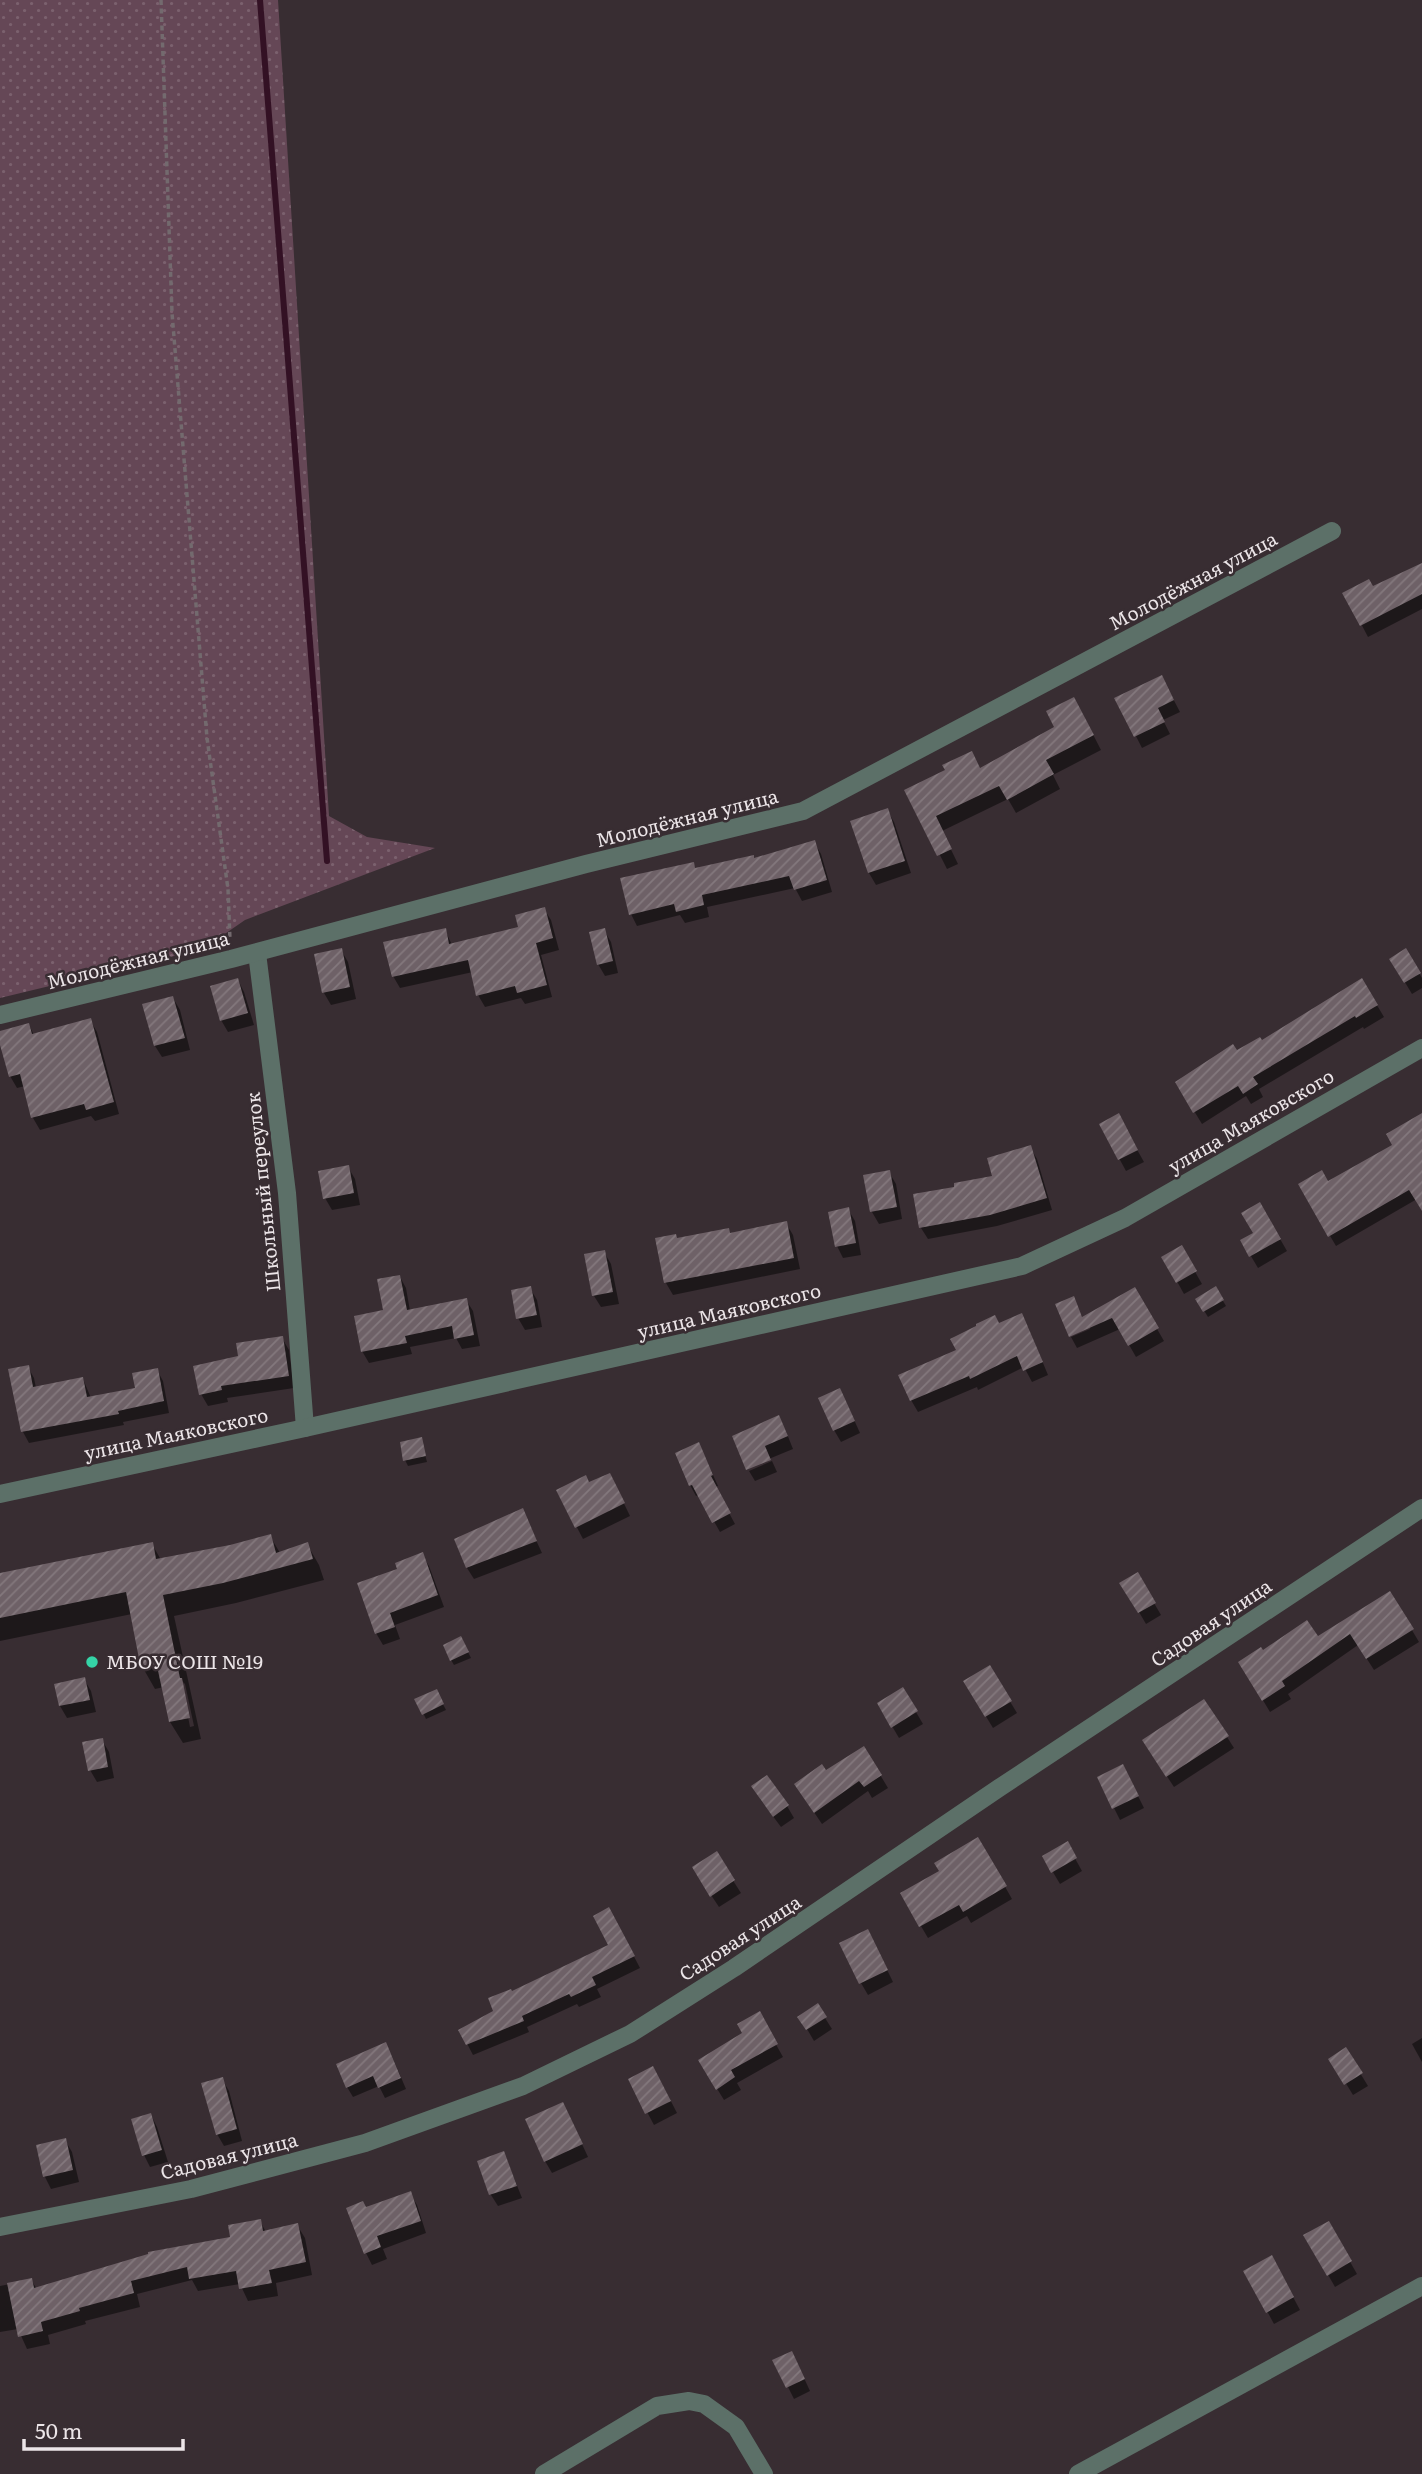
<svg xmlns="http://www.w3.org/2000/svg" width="1422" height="2474" font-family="Literata,serif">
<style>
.grass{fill:url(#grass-dots)}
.shadow{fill:#0007;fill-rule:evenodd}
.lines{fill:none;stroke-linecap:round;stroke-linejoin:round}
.stream{stroke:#331124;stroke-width:6}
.building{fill:url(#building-hatch)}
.path{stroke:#736a6e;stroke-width:3.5;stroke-dasharray:5 3.5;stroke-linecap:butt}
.minor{stroke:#5c7068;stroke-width:18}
.poi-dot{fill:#35d4a7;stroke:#382d32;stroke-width:2.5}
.labels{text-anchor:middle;stroke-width:5;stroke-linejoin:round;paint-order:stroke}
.street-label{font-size:19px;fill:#ece5e8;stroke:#382d32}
.poi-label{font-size:19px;fill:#ece5e8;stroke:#382d32;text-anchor:start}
</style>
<defs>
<pattern id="grass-dots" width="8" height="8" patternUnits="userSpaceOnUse" patternTransform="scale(1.75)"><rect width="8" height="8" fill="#654756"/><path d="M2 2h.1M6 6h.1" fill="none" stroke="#7b616e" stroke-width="1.8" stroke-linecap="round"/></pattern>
<pattern id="building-hatch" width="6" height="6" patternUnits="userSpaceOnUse" patternTransform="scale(1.75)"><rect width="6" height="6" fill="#6e6167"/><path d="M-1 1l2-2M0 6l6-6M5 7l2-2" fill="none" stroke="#83787d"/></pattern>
</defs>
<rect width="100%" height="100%" fill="#382d32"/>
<!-- grass -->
<polygon class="grass" points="0,0 278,0 329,816 367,837 435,848 245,920 203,949 0,998"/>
<!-- shadow -->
<g class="shadow">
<polygon points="1422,565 1422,609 1368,637 1345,593 1372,588"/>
<polygon points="1168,689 1180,712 1163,720 1170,734 1142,748 1117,699"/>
<polygon points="1082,713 1101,750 1053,775 1060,789 1016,813 1008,799 942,831 958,864 947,869 907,790 981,770"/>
<polygon points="887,810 894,822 911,873 876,885 869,873 853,822"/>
<polygon points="814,842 821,854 832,892 802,901 795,888 707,907 709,917 685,923 680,915 637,926 631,914 693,864 696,870 754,860"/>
<polygon points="544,909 551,920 559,950 541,955 552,997 525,1004 521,998 485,1007 478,995 473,972 400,988 393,976 445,930 452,945 520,929"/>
<polygon points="604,930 611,942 618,973 605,976 598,964"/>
<polygon points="341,950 348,962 356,999 331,1005 324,993"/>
<polygon points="1405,950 1422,978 1422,988 1412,994 1391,959"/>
<polygon points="238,980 244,992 254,1025 228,1032 221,1020"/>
<polygon points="1362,980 1384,1017 1364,1029 1363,1027 1259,1089 1263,1097 1251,1104 1246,1096 1202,1124 1177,1083 1261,1042"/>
<polygon points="173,998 180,1010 190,1050 162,1057 155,1046"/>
<polygon points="90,1020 97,1032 119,1114 95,1121 91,1116 40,1130 33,1118 25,1086 17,1088 10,1076 0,1032 29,1025 34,1035"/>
<polygon points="1422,1114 1422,1207 1417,1199 1336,1246 1300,1185 1328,1183 1394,1145"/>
<polygon points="1118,1116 1144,1162 1126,1171 1101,1125"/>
<polygon points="1030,1147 1037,1159 1052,1210 997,1226 928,1239 921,1228 956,1188 994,1177"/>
<polygon points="348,1167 355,1179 360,1205 332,1210 325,1198"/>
<polygon points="889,1172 896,1184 902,1219 879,1224 872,1212 865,1177"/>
<polygon points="1260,1204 1287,1251 1258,1268 1242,1241 1255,1233"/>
<polygon points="848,1209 855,1221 861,1255 843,1258 837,1246"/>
<polygon points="786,1223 793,1235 800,1269 673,1295 666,1283 657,1239 677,1240 728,1230 731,1234"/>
<polygon points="1181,1247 1202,1284 1184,1294 1164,1258"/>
<polygon points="604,1252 611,1264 619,1304 601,1307 594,1296"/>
<polygon points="400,1277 406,1288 410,1311 466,1300 473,1311 480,1346 462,1349 456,1338 410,1347 412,1354 369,1363 362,1351 385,1311"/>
<polygon points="530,1288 537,1300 542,1327 525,1330 518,1318"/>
<polygon points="1134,1289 1164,1341 1136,1357 1120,1329 1077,1348 1071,1337 1090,1329 1090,1325 1057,1305 1073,1299 1083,1319"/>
<polygon points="1216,1289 1226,1306 1208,1317 1197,1299"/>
<polygon points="999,1325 1028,1327 1048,1375 1032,1382 1024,1367 978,1390 977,1387 918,1412 911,1400 958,1351"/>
<polygon points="282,1338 289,1350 294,1388 227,1398 228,1402 208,1406 201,1394 240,1358"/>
<polygon points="28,1367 34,1378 36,1388 83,1379 91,1398 137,1389 157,1370 163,1381 169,1413 123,1422 124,1425 29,1443 23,1432"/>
<polygon points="846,1402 860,1433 841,1442 834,1430"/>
<polygon points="785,1429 793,1449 747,1468 734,1437"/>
<polygon points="421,1439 427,1462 408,1466 405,1460"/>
<polygon points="704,1455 718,1486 715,1487 735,1524 720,1532 699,1495 696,1496 690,1485"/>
<polygon points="772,1461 777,1472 755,1481 749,1471"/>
<polygon points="589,1484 616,1487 630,1516 583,1539 558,1491"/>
<polygon points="522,1510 542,1553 474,1579 467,1568"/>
<path d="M270,1536L280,1553L307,1544L319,1565L324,1580L236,1603L174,1616L201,1739L183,1743L170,1722L164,1687L155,1689L143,1668L132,1614L0,1641V1574L152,1544L161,1560L230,1547ZM181,1680L185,1684L194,1726L190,1727Z"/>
<polygon points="422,1555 429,1566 444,1607 395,1625 400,1639 383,1645 376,1633 399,1570"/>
<polygon points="1137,1574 1161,1615 1146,1624 1122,1583"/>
<polygon points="1390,1593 1419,1642 1374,1670 1358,1645 1288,1694 1291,1699 1270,1712 1240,1662 1263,1653 1317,1639"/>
<polygon points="461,1638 471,1658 454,1665 451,1660"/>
<polygon points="989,1667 1017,1713 993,1728 965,1682"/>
<polygon points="84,1679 91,1691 96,1712 67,1718 60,1706"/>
<polygon points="903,1690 923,1724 899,1738 879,1704"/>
<polygon points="436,1691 446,1710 426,1719 417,1700"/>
<polygon points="1227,1737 1234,1748 1174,1787 1151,1752"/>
<polygon points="102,1740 109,1752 114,1778 97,1782 90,1770"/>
<polygon points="864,1748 888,1788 872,1798 868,1791 822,1824 803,1796 825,1773"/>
<polygon points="1129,1778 1144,1808 1120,1820 1114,1808"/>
<polygon points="760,1799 787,1806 794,1818 781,1827"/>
<polygon points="978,1839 1012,1899 971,1923 967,1916 928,1938 902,1894 941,1871"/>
<polygon points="1067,1844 1082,1871 1060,1884 1044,1857"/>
<polygon points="716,1854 741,1893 719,1907 701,1880"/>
<polygon points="615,1920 640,1968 597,1989 601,1997 579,2007 577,2004 527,2027 529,2032 473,2055 460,2030 610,1946"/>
<polygon points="874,1943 893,1982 868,1995 861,1983"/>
<polygon points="759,2014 783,2057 737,2083 741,2090 724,2100 700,2061 745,2034"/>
<polygon points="800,2017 825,2018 832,2029 814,2041"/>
<polygon points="1422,2038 1422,2062 1412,2044"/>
<polygon points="1346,2050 1368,2086 1353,2095 1331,2059"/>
<polygon points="391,2054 406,2089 385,2098 379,2086 353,2097 347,2087"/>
<polygon points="222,2079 229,2091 242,2141 224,2146 217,2134"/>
<polygon points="630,2080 660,2080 677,2113 654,2125"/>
<polygon points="151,2115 157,2127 168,2162 150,2167 144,2155"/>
<polygon points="569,2116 588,2157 552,2173 545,2161"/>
<polygon points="65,2140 72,2152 79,2182 51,2189 45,2177 38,2147"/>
<polygon points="504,2153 522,2198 498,2206 491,2195 480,2162"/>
<polygon points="410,2193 417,2205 426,2233 383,2249 387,2259 372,2265 366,2253 366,2209"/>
<polygon points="260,2221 266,2232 297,2225 305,2238 312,2275 276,2283 278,2296 248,2301 240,2284 198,2291 192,2280 137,2294 140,2307 85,2321 86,2324 48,2335 50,2344 27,2349 18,2329 0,2332 0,2286 31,2280 37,2289 232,2239"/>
<polygon points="1328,2223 1357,2274 1335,2287 1306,2236"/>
<polygon points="1278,2269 1300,2310 1274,2324 1245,2271"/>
<polygon points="775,2361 798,2365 810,2391 794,2399"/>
</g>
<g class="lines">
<!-- stream -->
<polyline class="stream" points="260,0 327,861"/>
</g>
<!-- building -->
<g class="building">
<polygon points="1422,563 1422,594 1360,626 1342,593 1369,579 1373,586"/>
<polygon points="1162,675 1174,700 1158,708 1165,722 1134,737 1114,698"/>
<polygon points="1074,697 1094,735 1046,760 1054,774 1007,800 999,786 936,816 952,849 937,856 904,790 945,770 942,765 972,751 980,768 1054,727 1046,711"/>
<polygon points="888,808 905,861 868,873 850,821"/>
<polygon points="815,840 827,880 794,890 789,876 702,895 704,905 676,912 674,904 629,915 620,878 694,862 695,868 754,855 754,858"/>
<polygon points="545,907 553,938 536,943 547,985 517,993 515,986 476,996 468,960 392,977 383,942 446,928 449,944 518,927 515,915"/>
<polygon points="605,928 613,961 597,965 589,932"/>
<polygon points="342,948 350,987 322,993 314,954"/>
<polygon points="1406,948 1421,973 1404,983 1389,959"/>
<polygon points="238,978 248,1013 220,1021 210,986"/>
<polygon points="1362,978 1378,1005 1356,1018 1355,1016 1253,1077 1258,1084 1243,1094 1238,1086 1193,1113 1175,1082 1233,1044 1237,1050 1260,1037 1262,1040"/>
<polygon points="173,996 185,1038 154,1046 142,1004"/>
<polygon points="91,1018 114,1102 86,1110 84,1104 31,1118 20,1074 9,1077 0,1045 0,1031 29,1023 32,1034"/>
<polygon points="1119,1113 1138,1150 1118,1160 1099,1124"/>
<polygon points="1422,1113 1422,1211 1409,1190 1328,1237 1298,1184 1322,1170 1328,1181 1392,1145 1386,1134"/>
<polygon points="1031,1145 1047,1198 990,1215 919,1228 913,1194 954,1187 954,1183 992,1176 987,1158"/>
<polygon points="349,1165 354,1193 323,1199 318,1171"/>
<polygon points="890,1170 897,1207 870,1212 863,1175"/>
<polygon points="1260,1202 1281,1239 1249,1257 1240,1240 1253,1233 1241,1213"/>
<polygon points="849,1207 856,1243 835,1247 828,1212"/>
<polygon points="787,1221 794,1258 664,1283 655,1238 676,1234 677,1238 729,1228 730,1233"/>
<polygon points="1182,1245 1197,1271 1176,1283 1161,1257"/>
<polygon points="605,1250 613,1292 592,1296 584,1254"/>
<polygon points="400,1275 407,1310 467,1298 474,1335 454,1339 452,1326 405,1336 407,1343 361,1352 354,1316 383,1310 377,1279"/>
<polygon points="531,1286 537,1315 516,1319 511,1290"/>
<polygon points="1216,1286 1224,1300 1203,1312 1195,1299"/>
<polygon points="1135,1287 1159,1328 1128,1346 1112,1318 1069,1337 1055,1304 1074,1296 1082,1317"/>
<polygon points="1022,1313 1043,1362 1023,1371 1017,1356 970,1379 969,1376 910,1401 898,1375 956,1350 950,1339 976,1326 976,1324 995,1315 999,1323"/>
<polygon points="283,1336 289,1376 221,1386 222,1390 199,1395 193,1366 238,1356 236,1343"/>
<polygon points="29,1365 33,1387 83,1377 87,1397 135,1388 132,1373 158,1368 164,1401 118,1411 119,1414 21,1432 8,1369"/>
<polygon points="840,1388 855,1421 833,1431 818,1398"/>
<polygon points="779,1415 788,1436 765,1446 771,1460 746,1470 732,1436"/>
<polygon points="422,1437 426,1456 403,1461 400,1442"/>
<polygon points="699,1442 713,1475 711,1476 731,1513 712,1523 692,1485 689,1486 675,1453"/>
<polygon points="610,1473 625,1503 575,1528 556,1490 586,1475 589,1482"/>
<polygon points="523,1508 537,1541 466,1568 454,1539"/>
<polygon points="271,1534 276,1553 308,1542 313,1559 223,1583 163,1595 180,1678 182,1678 190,1718 169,1722 157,1666 141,1669 126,1592 0,1618 0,1573 153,1542 156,1559 230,1545"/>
<polygon points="423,1552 438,1595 390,1613 395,1627 375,1634 357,1583 397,1569 395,1563"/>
<polygon points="1138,1572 1156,1603 1138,1613 1119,1583"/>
<polygon points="1390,1591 1414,1629 1366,1659 1350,1634 1282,1681 1285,1686 1262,1701 1238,1662 1261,1647 1263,1650 1307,1620 1318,1636"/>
<polygon points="461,1636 469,1652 450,1661 443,1645"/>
<polygon points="990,1665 1012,1701 985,1717 963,1681"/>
<polygon points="85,1677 90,1700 59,1706 54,1684"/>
<polygon points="903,1687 918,1711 891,1728 877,1703"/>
<polygon points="437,1689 444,1704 422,1715 414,1699"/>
<polygon points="1204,1699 1229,1736 1166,1777 1142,1740"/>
<polygon points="103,1738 108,1767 88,1771 82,1742"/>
<polygon points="864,1746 882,1775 864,1787 859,1781 814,1813 794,1784 822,1764 826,1770"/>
<polygon points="1123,1764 1139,1796 1112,1809 1097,1777"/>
<polygon points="767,1775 789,1805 773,1817 751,1786"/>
<polygon points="978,1837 1007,1886 963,1912 959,1905 919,1927 900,1893 939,1871 934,1863"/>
<polygon points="1068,1841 1077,1858 1051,1873 1042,1856"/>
<polygon points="717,1851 735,1880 710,1897 692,1867"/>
<polygon points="609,1907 635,1956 592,1977 596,1985 571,1997 569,1994 522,2016 524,2021 466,2045 458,2030 493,2011 488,1998 511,1989 512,1991 608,1945 593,1916"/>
<polygon points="868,1929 888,1970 859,1984 839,1943"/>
<polygon points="818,2003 827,2017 806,2030 797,2017"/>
<polygon points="760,2011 778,2044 731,2070 735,2077 716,2090 698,2060 742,2033 737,2024"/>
<polygon points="386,2042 401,2078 378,2088 373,2076 346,2088 336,2064"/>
<polygon points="1346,2047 1363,2073 1344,2085 1328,2059"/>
<polygon points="653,2066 671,2101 645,2114 628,2079"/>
<polygon points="223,2077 237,2129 216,2135 201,2083"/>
<polygon points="563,2102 583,2144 544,2162 525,2119"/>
<polygon points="151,2113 162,2150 142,2156 131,2119"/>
<polygon points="66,2138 73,2170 43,2177 36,2145"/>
<polygon points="504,2151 517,2186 489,2195 477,2161"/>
<polygon points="411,2191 421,2221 377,2236 381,2247 364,2254 346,2208 363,2201 366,2207"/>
<polygon points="261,2219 263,2231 298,2223 306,2262 269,2270 272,2283 239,2289 236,2271 189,2279 187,2267 131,2281 134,2293 79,2308 80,2311 41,2322 43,2331 18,2337 7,2283 32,2278 34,2288 148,2254 148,2252 230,2237 228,2225"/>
<polygon points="1329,2221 1352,2261 1327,2276 1303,2235"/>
<polygon points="1272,2255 1294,2297 1266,2313 1243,2271"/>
<polygon points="792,2351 805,2379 786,2388 772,2360"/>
</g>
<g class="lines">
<!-- path -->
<polyline class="path" points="161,0 172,313 207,738 228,889 230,940"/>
<!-- minor -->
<g class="minor">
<polyline points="257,953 287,1193 305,1428"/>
<polyline points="0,1015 231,959 586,864 803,811 1332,531"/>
<polyline points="0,1494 305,1428 1022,1266 1125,1218 1422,1048"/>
<polyline points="0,2227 191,2189 365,2143 523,2086 630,2034 734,1968 999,1788 1422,1508"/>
<polyline points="544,2474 657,2406 689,2401 704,2404 736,2427 764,2474"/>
<polyline points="1078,2474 1422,2286"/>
</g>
</g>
<!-- markers -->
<circle class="poi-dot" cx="92" cy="1662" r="7"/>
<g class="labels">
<!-- street labels -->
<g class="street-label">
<text transform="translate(1193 581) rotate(-28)" y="7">Молодёжная улица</text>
<text transform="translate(687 818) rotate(-14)" y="7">Молодёжная улица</text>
<text transform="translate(138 960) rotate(-14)" y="7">Молодёжная улица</text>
<text transform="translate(1251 1121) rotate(-30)" y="7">улица Маяковского</text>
<text transform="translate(263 1192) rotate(-96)" y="7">Школьный переулок</text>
<text transform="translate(729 1311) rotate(-13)" y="7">улица Маяковского</text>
<text transform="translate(176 1434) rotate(-12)" y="7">улица Маяковского</text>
<text transform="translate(1211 1623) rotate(-34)" y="7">Садовая улица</text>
<text transform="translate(740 1938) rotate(-33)" y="7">Садовая улица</text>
<text transform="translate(229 2156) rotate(-14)" y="7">Садовая улица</text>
</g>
<!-- poi labels -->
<g class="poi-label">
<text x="106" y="1669">МБОУ СОШ №19</text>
</g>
</g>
<!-- scale -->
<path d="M24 2439v10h159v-10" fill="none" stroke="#ece5e8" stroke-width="3.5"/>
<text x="35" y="2439" font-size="21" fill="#ece5e8" stroke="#382d32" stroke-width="5" paint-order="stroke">50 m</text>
</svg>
